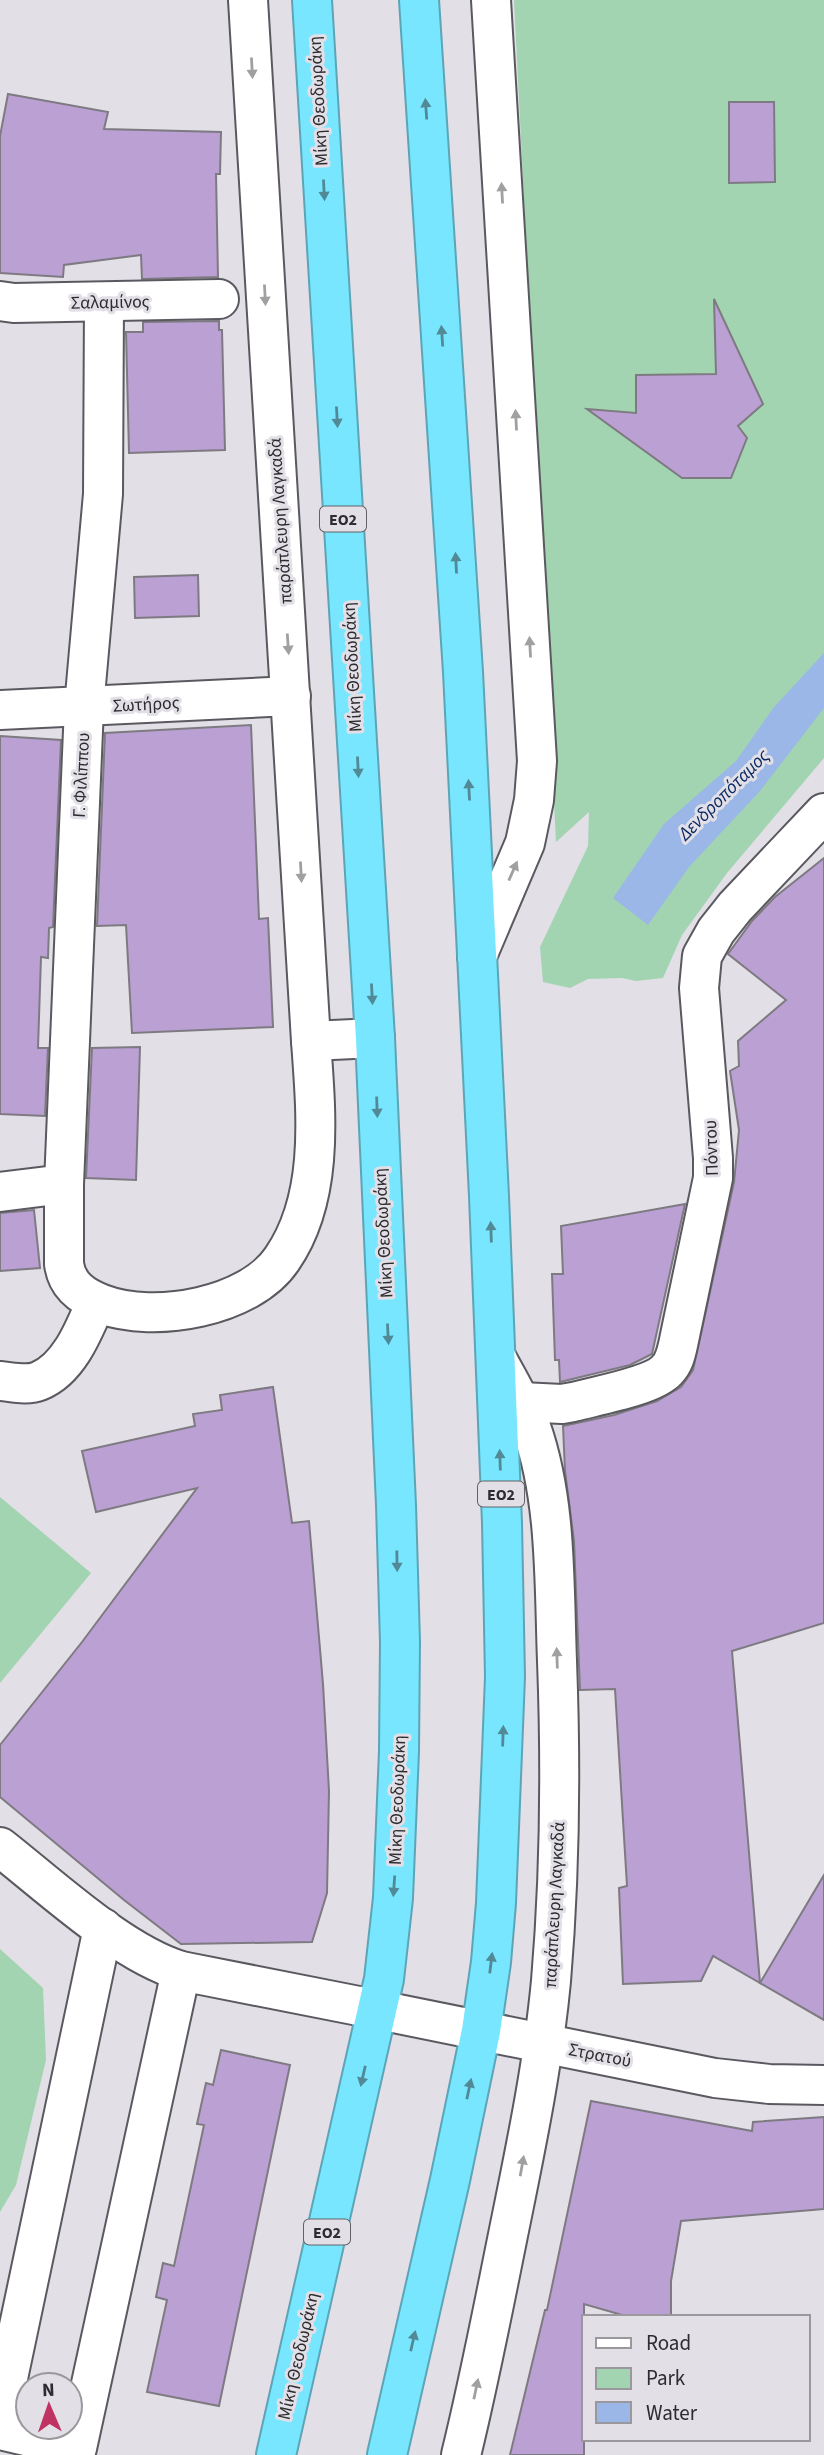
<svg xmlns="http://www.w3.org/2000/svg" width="824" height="2455" font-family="'Source Sans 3',sans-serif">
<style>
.green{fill:#a2d4b1}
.water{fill:#9ab7e8}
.building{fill:#bba0d4;stroke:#7e7a81;stroke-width:2}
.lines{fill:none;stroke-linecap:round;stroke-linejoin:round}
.street-casing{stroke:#5b5960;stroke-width:42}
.secondary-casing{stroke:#5b5960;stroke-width:42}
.highway-casing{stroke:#5da5b6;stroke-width:42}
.street{stroke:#fff;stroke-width:38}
.secondary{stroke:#fff;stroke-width:38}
.highway{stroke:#77e6fe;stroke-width:38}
.oneway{fill:#a0a0a1}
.oneway2{fill:#528996}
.labels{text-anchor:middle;stroke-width:6;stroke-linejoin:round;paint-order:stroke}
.shield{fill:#e2dfe7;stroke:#636266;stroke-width:2}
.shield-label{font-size:16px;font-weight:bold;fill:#2d2c2f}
.street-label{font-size:18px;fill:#2d2c2f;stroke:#e2dfe7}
.water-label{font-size:19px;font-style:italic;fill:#0a2a63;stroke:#e2dfe7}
</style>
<rect width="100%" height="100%" fill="#e2dfe7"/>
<!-- green -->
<g class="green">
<polygon points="514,0 824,0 824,758 727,873 682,935 663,978 636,981 622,978 588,979 570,988 543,982 540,947 588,846 589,812 556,842"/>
<polygon points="0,1497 91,1573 0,1683"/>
<polygon points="0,1949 43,1988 46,2060 16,2185 0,2212"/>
</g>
<!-- water -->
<polygon class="water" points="824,653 824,708 760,791 689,867 648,925 613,898 664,824 736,761 774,707"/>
<!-- building -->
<g class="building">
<polygon points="8,94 108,112 104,129 221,132 220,174 216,174 218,277 142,279 141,255 64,265 63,277 0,273 0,136"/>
<polygon points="729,102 774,102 775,182 729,183"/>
<polygon points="714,299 763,404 738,426 747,438 731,478 682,478 587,409 636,413 636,375 716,374"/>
<polygon points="219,321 219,330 222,330 225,450 129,453 126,332 143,332 143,322"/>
<polygon points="198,575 199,616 135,618 134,577"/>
<polygon points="251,725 259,919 268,918 273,1027 132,1033 126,925 97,926 105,733"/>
<polygon points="0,736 61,740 53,927 49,928 48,958 41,957 38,1048 48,1048 45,1116 0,1114"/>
<polygon points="824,858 824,1623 732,1651 760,1983 713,1956 701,1981 623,1984 619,1888 627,1886 615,1689 580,1690 574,1541 565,1471 563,1426 614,1415 657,1401 681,1387 693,1370 734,1182 739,1130 730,1071 739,1066 738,1041 786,1000 728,954 752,921 775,897"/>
<polygon points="140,1047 136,1180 86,1178 92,1048"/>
<polygon points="685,1204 652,1354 630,1365 560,1382 559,1360 555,1360 552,1274 563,1274 561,1226"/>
<polygon points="34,1210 40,1268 0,1271 0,1213"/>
<polygon points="273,1387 292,1523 309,1521 323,1684 329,1791 327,1893 312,1942 181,1944 124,1900 0,1797 0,1745 82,1642 197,1488 96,1512 82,1451 195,1426 193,1414 222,1410 220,1395"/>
<polygon points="824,1875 824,2020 760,1983"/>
<polygon points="221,2050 290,2065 219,2406 147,2392 167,2300 156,2297 163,2263 174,2266 204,2125 197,2124 206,2083 213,2085"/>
<polygon points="591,2101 752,2131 753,2122 824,2117 824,2209 681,2221 671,2281 671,2317 629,2317 584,2304 584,2455 510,2455 545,2310 547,2310"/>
</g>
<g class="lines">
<defs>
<g id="street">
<polyline points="0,301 14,303 219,299"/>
<path d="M104,302L103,494L84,707L64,1184V1264C67,1286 83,1297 102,1304C154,1324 250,1307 282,1259C325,1197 316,1112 311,1041"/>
<polyline points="0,710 291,696"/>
<polyline points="0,1192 64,1184"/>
<path d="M0,1381C12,1382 27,1386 39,1381C69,1369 84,1330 96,1302"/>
<path d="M521,1402L562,1404L573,1402C595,1396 653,1386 667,1370C674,1363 676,1354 678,1345L713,1178V1158L699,988L702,956L716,931L735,907L824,813"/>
<path d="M0,1847C50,1886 121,1953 181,1971L379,2010"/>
<polyline points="0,2416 103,1928"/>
<polyline points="0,2430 77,2448 181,1971"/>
</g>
<g id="secondary">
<polyline points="248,0 311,1041 375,1038"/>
<polyline points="477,956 525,843 534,800 537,761 491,0"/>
<polyline points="379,2010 715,2078 769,2084 824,2085"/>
<path d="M461,2455C479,2382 493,2309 508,2235C525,2151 543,2066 551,1981C560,1875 561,1767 557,1661C554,1583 557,1501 531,1427C522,1402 508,1380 496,1357"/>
</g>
<g id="highway">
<polyline points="276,2455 384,1979 393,1898 399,1751 400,1642 396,1505 375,1038 312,0"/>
<polyline points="387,2455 450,2180 481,2031 491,1962 496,1903 505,1677 502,1523 489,1196 463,672 419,0"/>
</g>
</defs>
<!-- street casing -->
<use href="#street" class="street-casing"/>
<!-- secondary casing -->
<use href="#secondary" class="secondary-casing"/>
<!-- highway casing -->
<use href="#highway" class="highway-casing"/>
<!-- street -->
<use href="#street" class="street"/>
<!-- secondary -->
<use href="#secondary" class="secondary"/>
<!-- highway -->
<use href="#highway" class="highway"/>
</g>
<!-- one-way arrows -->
<defs><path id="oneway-solid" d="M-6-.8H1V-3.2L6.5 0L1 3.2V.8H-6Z" transform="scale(1.75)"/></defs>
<g class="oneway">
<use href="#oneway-solid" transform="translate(252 68) rotate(87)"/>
<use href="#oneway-solid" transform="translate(502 193) rotate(-93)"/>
<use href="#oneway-solid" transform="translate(265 295) rotate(87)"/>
<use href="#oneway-solid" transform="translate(516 420) rotate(-93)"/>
<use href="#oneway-solid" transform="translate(288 644) rotate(86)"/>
<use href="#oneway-solid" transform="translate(530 647) rotate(-93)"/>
<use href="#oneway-solid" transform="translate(513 871) rotate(-66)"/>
<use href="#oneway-solid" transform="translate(301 872) rotate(87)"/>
<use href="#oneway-solid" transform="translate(557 1658) rotate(-92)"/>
<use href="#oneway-solid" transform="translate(522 2166) rotate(-80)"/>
<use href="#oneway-solid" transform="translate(476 2389) rotate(-78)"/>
</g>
<g class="oneway2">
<use href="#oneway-solid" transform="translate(426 109) rotate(-94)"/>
<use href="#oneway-solid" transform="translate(324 190) rotate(87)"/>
<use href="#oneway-solid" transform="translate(442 336) rotate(-94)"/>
<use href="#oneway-solid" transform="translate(337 417) rotate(87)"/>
<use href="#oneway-solid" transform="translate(456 563) rotate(-93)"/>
<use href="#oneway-solid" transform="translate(358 767) rotate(87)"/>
<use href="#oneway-solid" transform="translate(469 790) rotate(-93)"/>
<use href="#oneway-solid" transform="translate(372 994) rotate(87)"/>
<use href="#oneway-solid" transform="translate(377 1107) rotate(88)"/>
<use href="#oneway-solid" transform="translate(491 1232) rotate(-92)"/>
<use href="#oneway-solid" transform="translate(388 1334) rotate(87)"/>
<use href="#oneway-solid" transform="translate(500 1460) rotate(-92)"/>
<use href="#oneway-solid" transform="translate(397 1561) rotate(89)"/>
<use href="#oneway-solid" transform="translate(503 1736) rotate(-88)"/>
<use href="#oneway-solid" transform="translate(394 1886) rotate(94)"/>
<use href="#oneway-solid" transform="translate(491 1963) rotate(-83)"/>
<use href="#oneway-solid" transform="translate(363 2076) rotate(103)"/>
<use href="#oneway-solid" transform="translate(469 2089) rotate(-78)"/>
<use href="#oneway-solid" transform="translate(413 2341) rotate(-77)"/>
</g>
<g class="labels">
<!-- shield labels -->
<g class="shield">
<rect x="320" y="506.5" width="46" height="25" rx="5"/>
<rect x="478" y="1481.5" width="46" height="25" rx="5"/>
<rect x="304" y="2219.5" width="46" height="25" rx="5"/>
</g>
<g class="shield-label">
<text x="343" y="525">ΕΟ2</text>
<text x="501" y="1500">ΕΟ2</text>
<text x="327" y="2238">ΕΟ2</text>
</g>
<!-- street labels -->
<g class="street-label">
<text transform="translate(318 101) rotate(-93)" y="6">Μίκη Θεοδωράκη</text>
<text transform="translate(110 302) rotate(-1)" y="6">Σαλαμίνος</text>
<text transform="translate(280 521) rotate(-94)" y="6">παράπλευρη Λαγκαδά</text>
<text transform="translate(352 667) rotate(-93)" y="6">Μίκη Θεοδωράκη</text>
<text transform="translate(146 704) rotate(-3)" y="6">Σωτήρος</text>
<text transform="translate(81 775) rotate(-87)" y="6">Γ. Φιλίππου</text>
<text transform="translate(711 1148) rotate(-92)" y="6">Πόντου</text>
<text transform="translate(383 1233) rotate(-93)" y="6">Μίκη Θεοδωράκη</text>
<text transform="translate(397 1800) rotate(-88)" y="6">Μίκη Θεοδωράκη</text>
<text transform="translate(554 1905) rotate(-87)" y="6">παράπλευρη Λαγκαδά</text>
<text transform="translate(600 2055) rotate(11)" y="6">Στρατού</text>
<text transform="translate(298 2356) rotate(-77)" y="6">Μίκη Θεοδωράκη</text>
</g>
<!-- water labels -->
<g class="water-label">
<text transform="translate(723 794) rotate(-45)" y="7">Δενδροπόταμος</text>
</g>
</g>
<!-- legend -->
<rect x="582" y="2315" width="228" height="126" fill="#e2dfe7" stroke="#9a979d" stroke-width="2"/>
<rect x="596" y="2338" width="35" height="10" fill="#ffffff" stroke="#9a979d" stroke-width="2"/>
<text x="646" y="2350" font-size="21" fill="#2d2c2f">Road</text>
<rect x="596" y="2368" width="35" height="21" fill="#a2d4b1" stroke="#9a979d" stroke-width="2"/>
<text x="646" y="2385" font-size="21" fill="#2d2c2f">Park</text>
<rect x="596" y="2402" width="35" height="21" fill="#9ab7e8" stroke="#9a979d" stroke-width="2"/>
<text x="646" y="2420" font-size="21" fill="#2d2c2f">Water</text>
<!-- north arrow -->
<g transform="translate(49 2406) rotate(358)"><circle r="33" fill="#e2dfe7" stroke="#9a979d" stroke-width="2"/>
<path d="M0-5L12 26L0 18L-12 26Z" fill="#bf3262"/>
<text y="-10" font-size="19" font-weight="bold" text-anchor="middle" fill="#2d2c2f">N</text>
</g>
</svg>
